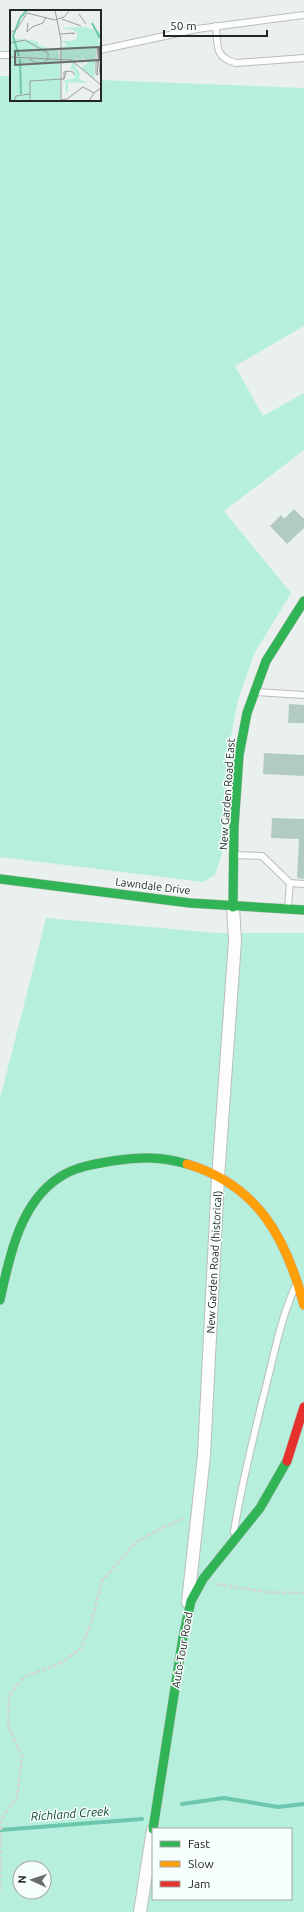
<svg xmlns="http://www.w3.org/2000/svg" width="304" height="1912" font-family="Ubuntu,sans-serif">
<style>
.green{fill:#b6efdc;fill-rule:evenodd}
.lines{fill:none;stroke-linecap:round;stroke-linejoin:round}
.stream{stroke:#6dc7ae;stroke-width:4}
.building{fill:#b1cbc3}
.lane-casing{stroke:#babebd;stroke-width:8}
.street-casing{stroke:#babebd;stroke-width:14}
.fast-casing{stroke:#babebd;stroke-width:10}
.slow-casing{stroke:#babebd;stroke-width:10}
.jam-casing{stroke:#babebd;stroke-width:10}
.path{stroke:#d2d5d4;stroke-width:2.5;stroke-dasharray:4 2;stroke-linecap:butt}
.lane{stroke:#fcfdfc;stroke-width:6}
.street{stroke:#fcfdfc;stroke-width:12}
.fast{stroke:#30b455;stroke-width:9}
.slow{stroke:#ff9f0a;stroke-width:9}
.jam{stroke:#e5322d;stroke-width:9}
.labels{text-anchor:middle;stroke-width:3;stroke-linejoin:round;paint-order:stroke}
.street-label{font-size:11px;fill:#222625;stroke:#f7fffc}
.water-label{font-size:12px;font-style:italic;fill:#114537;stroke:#f7fffc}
.inset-river{fill:none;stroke:#6dc7ae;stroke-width:2}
.inset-road{fill:none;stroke:#9a9f9d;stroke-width:1}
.view{fill:#686d6b;fill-opacity:0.15;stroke:#686d6b;stroke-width:2}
.inset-edge{fill:none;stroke:#222625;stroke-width:2}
</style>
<rect width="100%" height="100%" fill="#eaf0ed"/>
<!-- green -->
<g class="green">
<polygon points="0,76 11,76 11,100 100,100 100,80 304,88 304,326 235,366 263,416 304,393 304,450 224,511 291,593 254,654 238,700 227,757 222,853 215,875 203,882 0,857"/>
<path d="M46,918L218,933H304V1912H0V1095H1ZM153,1829H291V1899H153ZM20,1868H44V1892H20Z"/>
</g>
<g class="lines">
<!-- stream -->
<g class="stream">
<polyline points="182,1804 224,1798 278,1807 304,1804"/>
<polyline points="0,1830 142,1819"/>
</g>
</g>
<!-- building -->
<g class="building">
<polygon points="294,509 304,519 304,528 287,544 270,526 281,515 284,519"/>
<polygon points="289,704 304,705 304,723 288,723"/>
<polygon points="264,753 304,755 304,776 263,774"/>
<polygon points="272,818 304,819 304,879 297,878 299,839 271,838"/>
</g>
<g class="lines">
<defs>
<g id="lane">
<path d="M216,26C218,46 214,57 236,63L304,58"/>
<polyline points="100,50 197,29 304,15"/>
<polyline points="1,55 11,55"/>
<polyline points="256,692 304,695"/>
<polyline points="234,855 262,856 290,883"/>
<polyline points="288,908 290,883 304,884"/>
<path d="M234,1532C241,1485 252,1444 263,1398C273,1361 279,1323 295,1287"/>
</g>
<g id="street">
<polyline points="188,1602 204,1455 218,1178 235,941 233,907"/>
<polyline points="140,1912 153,1830"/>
</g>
<g id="fast">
<polyline points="0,879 190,903 304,910"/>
<polyline points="233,907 234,827 239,755 247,713 266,661 304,601"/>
<path d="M0,1300C9,1258 20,1202 60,1177C75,1167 94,1164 112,1161C138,1157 161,1156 187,1164"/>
<polyline points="153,1829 183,1637 191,1601 203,1579 260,1508 287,1461"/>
</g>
<path id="slow" d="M187,1164C258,1185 286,1238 304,1305"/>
<polyline id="jam" points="287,1461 304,1407"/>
</defs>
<!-- lane casing -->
<use href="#lane" class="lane-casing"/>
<!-- street casing -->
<use href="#street" class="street-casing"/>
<!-- fast casing -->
<use href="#fast" class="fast-casing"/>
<!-- slow casing -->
<use href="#slow" class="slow-casing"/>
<!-- jam casing -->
<use href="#jam" class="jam-casing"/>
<!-- path -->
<g class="path">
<polyline points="217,1584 265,1592 304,1593"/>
<polyline points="0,1890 1,1819 17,1797 22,1756 8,1726 9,1696 24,1677 61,1663 81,1648 90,1626 102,1581 135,1543 160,1529 185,1518"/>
</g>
<!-- lane -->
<use href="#lane" class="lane"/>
<!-- street -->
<use href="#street" class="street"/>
<!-- fast -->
<use href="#fast" class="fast"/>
<!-- slow -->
<use href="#slow" class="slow"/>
<!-- jam -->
<use href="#jam" class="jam"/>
</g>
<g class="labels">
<!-- street labels -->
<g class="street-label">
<text transform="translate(227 794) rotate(-86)" y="4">New Garden Road East</text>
<text transform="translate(153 886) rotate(7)" y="4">Lawndale Drive</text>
<text transform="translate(214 1262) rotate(-87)" y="4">New Garden Road (historical)</text>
<text transform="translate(182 1650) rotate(-80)" y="4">Auto-Tour Road</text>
</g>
<!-- water labels -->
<g class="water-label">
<text transform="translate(70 1814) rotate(-4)" y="4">Richland Creek</text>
</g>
</g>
<!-- overview -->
<g transform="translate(10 10)">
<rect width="91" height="91" fill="#eaf0ed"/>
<path d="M75,17L91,22V27L88,30L91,35V39L90,36H86L84,69L71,58L78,53L74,48L72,49L74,56L67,48L64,51L51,48V38L57,35L52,31H62L67,28V23L63,20L49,18ZM0,28L27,31L29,35L49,41L51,91H0ZM63,52L70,64L69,69L77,73L58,72V81L55,83L56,73L52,71L65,68L64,59H60Z" fill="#b6efdc"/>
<path class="inset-river" d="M82,13L90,28M9,46L3,26L10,8L17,0M10,49L11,84"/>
<path class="inset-road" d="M45,0L51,30V91M91,3V16M69,4L76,14M52,9L71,16M18,13L17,22L22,17L33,13L36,7M0,23L7,19L17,3L45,10L54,7L60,0M50,24L64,23V24L61,23M0,33L15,30L38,43V49L33,53H26L19,49M87,37L90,64M0,47L61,50L91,75M56,62L54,69V62L58,61L63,62L64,65M87,65L88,52M89,65L86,64V52H89M51,90L57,89L73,77L84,83M4,91L6,86L20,84M20,91V71L52,69H54H52M79,91L84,83L91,78"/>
<path class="view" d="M89,37L90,50L5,55V41Z"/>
<rect width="91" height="91" class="inset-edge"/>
</g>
<!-- legend -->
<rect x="152" y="1828" width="140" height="72" fill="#f7fffc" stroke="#a2a8a6"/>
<rect x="160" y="1841" width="20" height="6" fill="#30b455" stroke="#a2a8a6"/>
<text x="188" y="1848" font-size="12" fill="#222625">Fast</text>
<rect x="160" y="1861" width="20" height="6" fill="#ff9f0a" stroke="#a2a8a6"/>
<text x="188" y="1868" font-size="12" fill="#222625">Slow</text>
<rect x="160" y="1881" width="20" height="6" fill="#e5322d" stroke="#a2a8a6"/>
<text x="188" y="1888" font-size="12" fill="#222625">Jam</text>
<!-- north arrow -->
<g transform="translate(32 1880) rotate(273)"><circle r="19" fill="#f7fffc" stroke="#a2a8a6"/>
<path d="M0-3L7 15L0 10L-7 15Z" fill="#686d6b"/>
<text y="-6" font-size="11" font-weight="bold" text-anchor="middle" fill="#222625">N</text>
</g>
<!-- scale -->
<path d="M164 30v6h103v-6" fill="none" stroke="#222625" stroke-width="2"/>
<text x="170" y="30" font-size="12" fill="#222625" stroke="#f7fffc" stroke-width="3" paint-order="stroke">50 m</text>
</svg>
